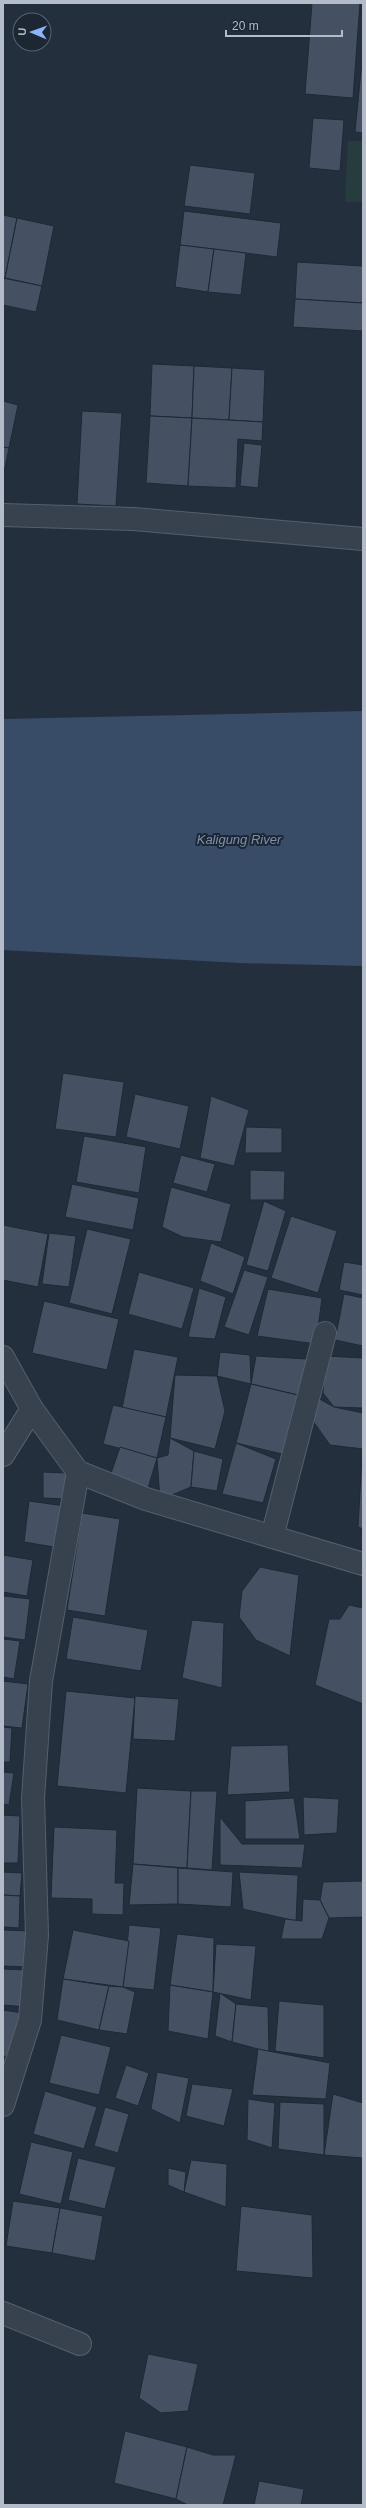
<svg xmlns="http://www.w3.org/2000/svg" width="366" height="2508" font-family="Arial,sans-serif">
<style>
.green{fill:#263c3f}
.water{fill:#394c67}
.building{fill:#455162;stroke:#1f2835}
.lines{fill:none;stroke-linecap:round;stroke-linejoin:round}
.minor-casing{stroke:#565f6c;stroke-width:24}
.minor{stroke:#38414e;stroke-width:22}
.labels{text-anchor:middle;stroke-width:4;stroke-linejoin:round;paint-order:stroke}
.water-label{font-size:13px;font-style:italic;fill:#7c92b1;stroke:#1d2633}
</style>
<rect width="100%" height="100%" fill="#242f3e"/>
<!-- green -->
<polygon class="green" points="348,141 363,141 363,202 345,202"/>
<!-- water -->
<polygon class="water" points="363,711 363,966 240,963 3,950 3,719"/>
<!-- building -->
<g class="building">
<polygon points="312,3 360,3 353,98 305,94"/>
<polygon points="361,70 363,70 363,133 355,132"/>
<polygon points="313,118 344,120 340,171 309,168"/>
<polygon points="190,165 255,173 250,214 184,206"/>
<polygon points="184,211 281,223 277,257 180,245"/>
<polygon points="3,215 17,218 5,278 3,278"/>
<polygon points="17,218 54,226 42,286 5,278"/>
<polygon points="180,245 214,249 208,292 175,287"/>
<polygon points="214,249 246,253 241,295 208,292"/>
<polygon points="297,262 363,266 363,303 295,299"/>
<polygon points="3,278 42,286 36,312 3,305"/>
<polygon points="295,299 363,303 363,331 293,327"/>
<polygon points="152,364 194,366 192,418 150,416"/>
<polygon points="194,366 232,368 229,420 192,418"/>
<polygon points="232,368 265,370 263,422 229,420"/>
<polygon points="3,401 18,405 9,448 3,447"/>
<polygon points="82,411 122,413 116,506 77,504"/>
<polygon points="150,416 192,418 188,486 146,483"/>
<polygon points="192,418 263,422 262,441 238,439 236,488 188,486"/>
<polygon points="244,443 262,445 258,488 240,486"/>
<polygon points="3,447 9,448 3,477"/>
<polygon points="63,1073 124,1082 116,1137 55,1129"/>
<polygon points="135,1094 189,1106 180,1149 126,1137"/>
<polygon points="211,1096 249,1110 234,1166 200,1158"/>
<polygon points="246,1127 282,1128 282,1153 245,1153"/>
<polygon points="84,1136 146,1147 139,1193 76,1182"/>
<polygon points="181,1155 215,1164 207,1192 173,1183"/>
<polygon points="250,1170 285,1171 284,1200 250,1200"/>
<polygon points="72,1184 139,1198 133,1230 65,1217"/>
<polygon points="171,1187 231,1204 221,1242 183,1237 162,1227"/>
<polygon points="264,1201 286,1211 268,1271 246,1265"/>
<polygon points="291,1216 337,1231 318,1293 271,1278"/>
<polygon points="3,1225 48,1234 38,1287 3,1280"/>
<polygon points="87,1229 131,1239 112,1314 69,1303"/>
<polygon points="49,1233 76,1236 69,1287 42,1284"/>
<polygon points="211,1243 245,1257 233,1294 200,1281"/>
<polygon points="344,1262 363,1265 363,1295 339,1290"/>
<polygon points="244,1270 268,1277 249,1335 224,1327"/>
<polygon points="139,1272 194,1288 182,1329 128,1314"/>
<polygon points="199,1288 226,1297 215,1339 188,1337"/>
<polygon points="268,1289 322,1298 316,1344 257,1336"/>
<polygon points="344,1294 363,1298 363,1346 335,1340"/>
<polygon points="44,1301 119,1319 107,1370 32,1353"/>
<polygon points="134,1349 178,1357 166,1417 122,1408"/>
<polygon points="220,1352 250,1355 251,1384 217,1376"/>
<polygon points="256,1356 307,1359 302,1396 251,1384"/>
<polygon points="325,1356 363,1358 363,1408 334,1407 323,1393"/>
<polygon points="175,1375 217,1376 225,1411 215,1449 170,1438"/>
<polygon points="251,1384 302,1396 286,1455 236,1443"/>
<polygon points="314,1396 334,1407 363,1413 363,1449 330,1445 313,1421"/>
<polygon points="113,1405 166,1417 157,1458 103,1444"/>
<polygon points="170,1438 194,1451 191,1487 160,1500 157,1458 168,1455"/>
<polygon points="236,1443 276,1459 263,1503 222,1494"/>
<polygon points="120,1447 157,1458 146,1495 108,1482"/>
<polygon points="194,1451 223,1459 217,1491 191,1487"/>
<polygon points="362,1456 363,1456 363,1529 358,1527"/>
<polygon points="43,1472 67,1473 66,1499 43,1498"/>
<polygon points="29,1501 65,1506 60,1548 24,1542"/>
<polygon points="82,1513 120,1519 105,1616 67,1610"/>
<polygon points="3,1555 33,1560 27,1596 3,1592"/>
<polygon points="260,1567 299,1575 290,1656 256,1640 239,1617 242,1591"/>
<polygon points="3,1596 30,1599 25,1640 3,1637"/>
<polygon points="349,1605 363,1608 363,1704 315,1685 329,1619 340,1619"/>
<polygon points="73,1617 148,1630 141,1671 66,1659"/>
<polygon points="192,1620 224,1623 222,1688 182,1678"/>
<polygon points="3,1639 20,1641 14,1679 3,1677"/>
<polygon points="3,1681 28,1684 22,1728 3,1726"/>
<polygon points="66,1691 135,1698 126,1793 57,1786"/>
<polygon points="135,1696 179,1699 175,1741 133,1739"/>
<polygon points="3,1727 12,1728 10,1762 3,1762"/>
<polygon points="288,1745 290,1792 227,1795 231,1746"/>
<polygon points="3,1772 14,1773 9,1805 3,1804"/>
<polygon points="137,1788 191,1791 187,1868 133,1864"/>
<polygon points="191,1791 217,1791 212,1870 187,1868"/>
<polygon points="303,1797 339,1799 337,1833 304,1835"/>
<polygon points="294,1798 300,1839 245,1839 245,1801"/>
<polygon points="3,1815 20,1816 18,1863 3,1863"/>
<polygon points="220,1817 242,1844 305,1844 302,1868 220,1865"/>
<polygon points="54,1827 117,1830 115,1883 124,1883 123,1915 92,1914 92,1899 51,1898"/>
<polygon points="133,1864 178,1868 178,1904 129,1905"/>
<polygon points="178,1868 233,1872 231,1907 178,1904"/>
<polygon points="3,1872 22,1873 20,1896 3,1895"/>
<polygon points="239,1872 298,1875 296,1921 243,1909"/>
<polygon points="363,1881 363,1917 329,1918 320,1900 323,1882"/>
<polygon points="3,1895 20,1896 19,1928 3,1927"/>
<polygon points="303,1899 320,1900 329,1918 322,1939 281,1939 285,1919 302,1921"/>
<polygon points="129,1925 161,1928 154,1990 123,1987"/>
<polygon points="3,1930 31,1931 29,1967 3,1966"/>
<polygon points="73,1930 129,1941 123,1987 63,1979"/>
<polygon points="177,1934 214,1938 213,1992 170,1985"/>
<polygon points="216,1944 256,1946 251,2000 213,1992"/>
<polygon points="3,1969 26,1970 27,2007 3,2005"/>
<polygon points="63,1979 109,1986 99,2030 57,2020"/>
<polygon points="170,1985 213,1992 208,2039 168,2031"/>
<polygon points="109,1986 123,1987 135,1992 127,2034 99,2030"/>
<polygon points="220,1993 236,2004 232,2042 215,2036"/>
<polygon points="279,2001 324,2005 324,2058 275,2051"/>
<polygon points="236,2004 268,2007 269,2052 232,2042"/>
<polygon points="3,2010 23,2013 17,2058 3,2056"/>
<polygon points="61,2035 111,2047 99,2095 49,2083"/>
<polygon points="258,2049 330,2063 326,2099 252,2095"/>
<polygon points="126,2065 149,2073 138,2106 115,2098"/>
<polygon points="157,2072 189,2078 180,2123 151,2109"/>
<polygon points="192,2084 233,2089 224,2126 186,2116"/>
<polygon points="45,2091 97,2107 84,2149 33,2134"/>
<polygon points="333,2094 363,2103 363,2158 324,2155"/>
<polygon points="248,2099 275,2103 272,2148 247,2140"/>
<polygon points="280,2102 324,2104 324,2155 278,2149"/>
<polygon points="105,2107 129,2114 118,2153 94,2146"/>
<polygon points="31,2142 73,2152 61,2204 19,2194"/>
<polygon points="78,2158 116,2167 105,2209 68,2200"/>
<polygon points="191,2160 227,2164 226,2207 184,2192"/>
<polygon points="168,2168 186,2172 184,2192 168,2185"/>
<polygon points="13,2201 60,2208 52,2253 6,2246"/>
<polygon points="241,2206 312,2215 313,2278 236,2271"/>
<polygon points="60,2208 103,2216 95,2261 52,2253"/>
<polygon points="148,2354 198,2364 188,2411 161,2413 139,2398"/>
<polygon points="125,2431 187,2447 176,2499 114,2483"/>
<polygon points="187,2447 213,2455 236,2455 223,2505 188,2505 176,2499"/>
<polygon points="259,2481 304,2489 301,2505 254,2505"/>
</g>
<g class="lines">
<defs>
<g id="minor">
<polyline points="3,515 134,519 363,539"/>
<polyline points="3,1357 32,1409 78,1472 146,1499 363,1564"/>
<polyline points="3,1455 32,1409"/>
<polyline points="272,1537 325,1333"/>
<polyline points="3,2105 30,2020 37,1935 33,1798 41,1681 78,1472"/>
<polyline points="3,2313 80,2344"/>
</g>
</defs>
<!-- minor casing -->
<use href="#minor" class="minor-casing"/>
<!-- minor -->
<use href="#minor" class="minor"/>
</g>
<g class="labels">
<!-- water labels -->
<g class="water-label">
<text x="239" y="844">Kaligung River</text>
</g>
</g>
<!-- border -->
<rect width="366" height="2508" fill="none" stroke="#b4bcc9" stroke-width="8"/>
<!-- north arrow -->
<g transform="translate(32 32) rotate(272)"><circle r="19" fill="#1d2633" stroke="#59626f"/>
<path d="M0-3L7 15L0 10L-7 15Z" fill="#8ab4f8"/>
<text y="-6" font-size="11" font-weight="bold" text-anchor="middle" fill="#b4bcc9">U</text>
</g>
<!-- scale -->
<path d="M226 30v6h116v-6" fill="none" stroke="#b4bcc9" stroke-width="2"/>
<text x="232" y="30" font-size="12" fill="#b4bcc9" stroke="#1d2633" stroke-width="3" paint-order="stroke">20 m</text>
</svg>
